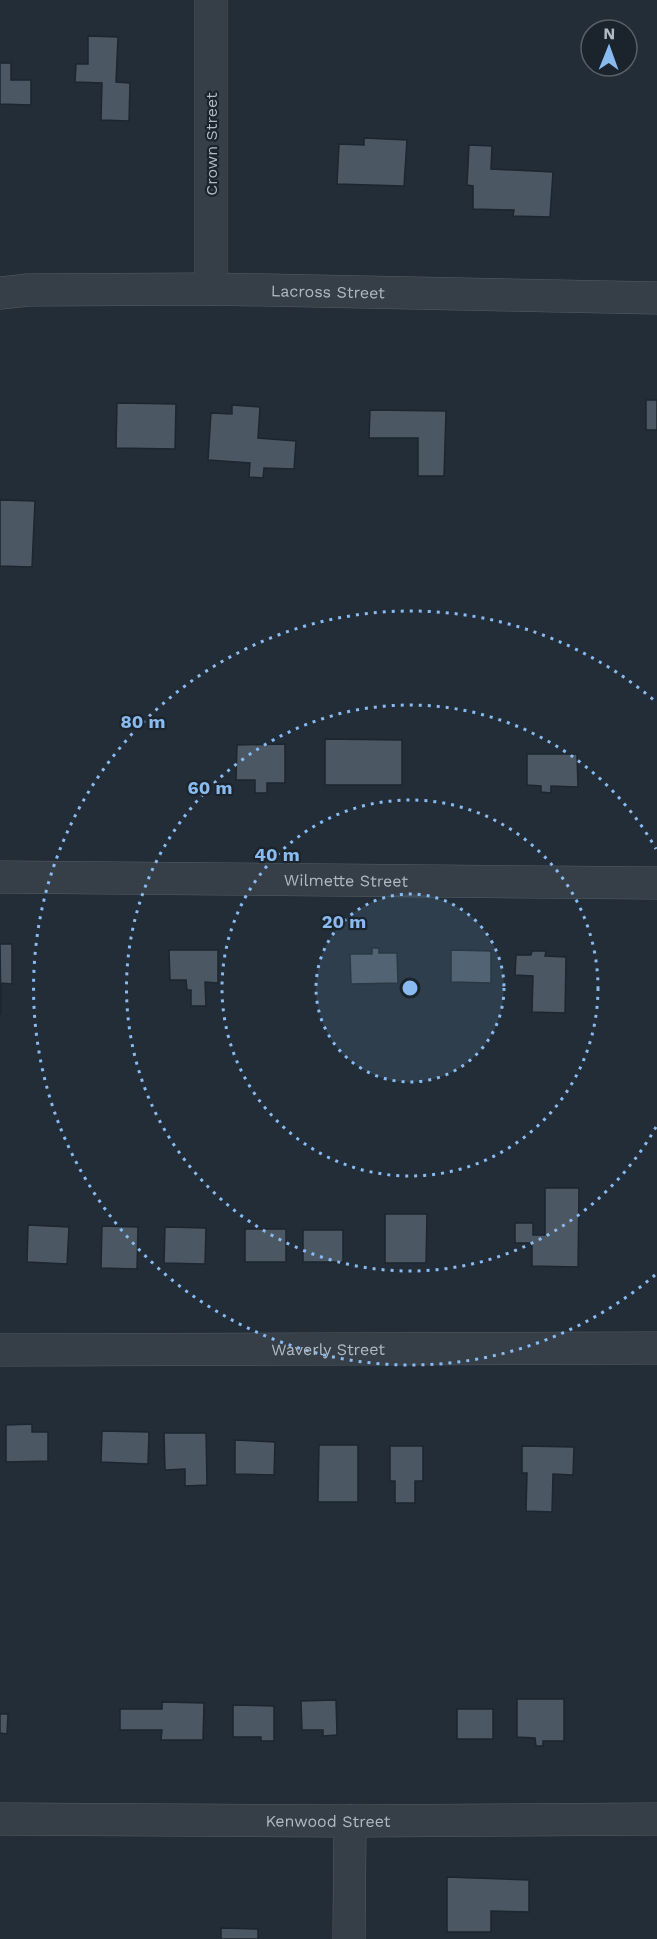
<svg xmlns="http://www.w3.org/2000/svg" width="657" height="1939" font-family="'Work Sans',sans-serif">
<style>
.building{fill:#4b5763;stroke:#1d262e;stroke-width:1.5}
.lines{fill:none;stroke-linecap:round;stroke-linejoin:round}
.minor-casing{stroke:#535d65;stroke-width:33}
.minor{stroke:#363f48;stroke-width:32}
.ring{fill:none;stroke:#89baf0;stroke-width:3;stroke-dasharray:3 6}
.labels{text-anchor:middle;stroke-width:4.5;stroke-linejoin:round;paint-order:stroke}
.street-label{font-size:16px;fill:#b0bac4;stroke:#1b242c}
.centre{fill:#89baf0;stroke:#1b242c;stroke-width:3}
.ring-label{font-size:18px;text-anchor:middle;font-weight:bold;fill:#89baf0;stroke:#1b242c;stroke-width:4.5;stroke-linejoin:round;paint-order:stroke}
</style>
<rect width="100%" height="100%" fill="#222d37"/>
<!-- building -->
<g class="building">
<polygon points="88,36 118,37 116,82 130,83 129,121 101,120 102,83 75,82 76,64 88,64"/>
<polygon points="0,63 11,63 11,80 31,80 31,105 0,104"/>
<polygon points="364,138 407,140 404,186 337,184 339,144 364,145"/>
<polygon points="469,145 492,146 491,169 553,172 550,217 513,216 514,210 473,209 473,186 467,185"/>
<rect x="646" y="400" width="11" height="30"/>
<polygon points="117,403 176,404 175,449 116,448"/>
<polygon points="232,405 260,407 258,438 296,441 294,469 264,468 263,478 249,477 250,463 208,460 211,413 232,414"/>
<polygon points="370,410 446,411 444,476 418,476 418,438 369,438"/>
<polygon points="0,500 35,501 32,567 0,566"/>
<polygon points="325,739 402,740 402,785 325,785"/>
<polygon points="285,744 285,783 267,783 267,793 255,793 255,780 236,780 237,745"/>
<polygon points="527,754 577,754 578,787 551,786 551,793 541,792 541,786 527,785"/>
<polygon points="0,944 12,944 12,984 1,983 1,1015"/>
<polygon points="372,948 379,948 379,953 397,953 398,983 351,984 350,954 372,954"/>
<polygon points="169,950 218,950 218,983 205,982 206,1006 191,1006 191,990 187,990 186,980 170,980"/>
<polygon points="451,950 491,951 491,983 451,982"/>
<polygon points="532,951 546,951 545,956 566,957 565,1013 532,1012 533,976 515,975 516,955 531,955"/>
<polygon points="545,1188 579,1188 578,1267 532,1266 532,1243 515,1243 515,1223 533,1223 533,1235 545,1235"/>
<polygon points="385,1214 427,1214 426,1263 385,1263"/>
<polygon points="28,1225 69,1227 67,1264 27,1262"/>
<polygon points="102,1226 138,1227 137,1269 101,1268"/>
<polygon points="165,1227 206,1228 205,1264 164,1263"/>
<rect x="245" y="1229" width="41" height="33"/>
<rect x="303" y="1230" width="40" height="32"/>
<polygon points="32,1424 32,1432 48,1432 48,1461 6,1462 6,1425"/>
<polygon points="102,1431 149,1432 148,1464 101,1462"/>
<polygon points="164,1433 206,1433 207,1485 185,1486 185,1469 165,1470"/>
<polygon points="235,1440 275,1442 274,1475 235,1474"/>
<polygon points="319,1445 358,1445 358,1502 318,1502"/>
<polygon points="390,1446 423,1446 423,1481 415,1481 415,1503 395,1503 395,1481 390,1481"/>
<polygon points="522,1446 574,1447 573,1475 553,1474 552,1512 526,1511 527,1473 522,1473"/>
<polygon points="517,1699 564,1699 564,1741 543,1741 543,1746 536,1746 535,1738 517,1737"/>
<polygon points="336,1700 337,1735 323,1736 323,1730 302,1730 301,1701"/>
<polygon points="162,1702 204,1703 203,1740 161,1740 162,1730 120,1730 120,1709 162,1709"/>
<polygon points="233,1705 274,1706 274,1741 261,1741 261,1737 233,1737"/>
<rect x="457" y="1709" width="36" height="30"/>
<polygon points="0,1714 8,1714 7,1734 0,1733"/>
<polygon points="447,1877 529,1880 529,1912 491,1911 491,1932 447,1932"/>
<polygon points="221,1928 258,1929 258,1939 221,1939"/>
</g>
<g class="lines">
<defs>
<g id="minor">
<polyline points="211,0 211,289"/>
<path id="s1" d="M0,293L28,290L211,289L657,298"/>
<path id="s2" d="M0,877L657,883"/>
<path id="s3" d="M0,1350L657,1348"/>
<path id="s4" d="M0,1819L350,1821L657,1819"/>
<polyline points="349,1939 350,1821"/>
</g>
</defs>
<!-- minor casing -->
<use href="#minor" class="minor-casing"/>
<!-- minor -->
<use href="#minor" class="minor"/>
</g>
<!-- distance rings -->
<circle cx="410" cy="988" r="94" fill="#89baf0" fill-opacity=".12"/>
<g class="ring">
<circle cx="410" cy="988" r="94"/>
<circle cx="410" cy="988" r="188"/>
<path d="M656 1127A283 283 0 1 1 656 849"/>
<path d="M655 1275A377 377 0 1 1 655 701"/>
</g>
<g class="labels">
<!-- street labels -->
<g class="street-label">
<text transform="translate(211 144) rotate(-90)" y="6">Crown Street</text>
<text dy="6" stroke="none"><textPath href="#s1" startOffset="328">Lacross Street</textPath></text>
<text dy="6" stroke="none"><textPath href="#s2" startOffset="346">Wilmette Street</textPath></text>
<text dy="6" stroke="none"><textPath href="#s3" startOffset="328">Waverly Street</textPath></text>
<text dy="6" stroke="none"><textPath href="#s4" startOffset="328">Kenwood Street</textPath></text>
</g>
</g>
<circle cx="410" cy="988" r="9" class="centre"/>
<g class="ring-label">
<text x="143" y="728">80 m</text>
<text x="210" y="794">60 m</text>
<text x="277" y="861">40 m</text>
<text x="344" y="928">20 m</text>
</g>
<!-- north arrow -->
<g transform="translate(609 48) rotate(1)"><circle r="28" fill="#1b242c" stroke="#576069" stroke-width="1.5"/>
<path d="M0-4.5L10 22L0 15L-10 22Z" fill="#89baf0"/>
<text y="-9" font-size="16" font-weight="bold" text-anchor="middle" fill="#b0bac4">N</text>
</g>
</svg>
